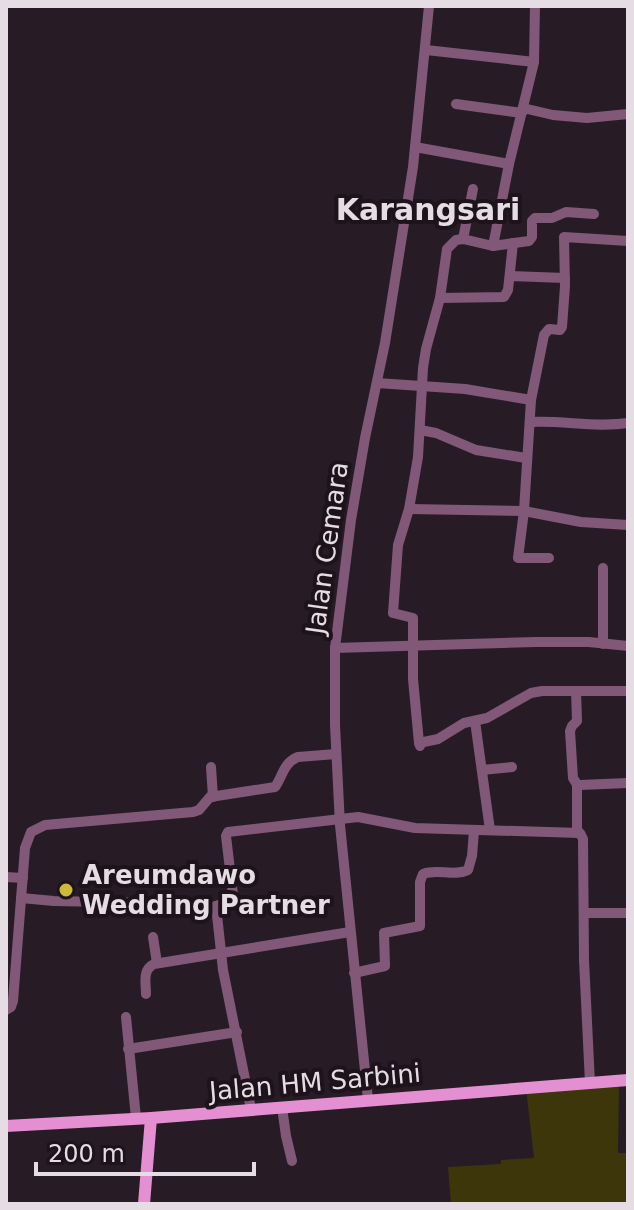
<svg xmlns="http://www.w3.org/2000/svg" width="634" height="1210" font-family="'DejaVu Sans',sans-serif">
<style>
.green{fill:#3d360b}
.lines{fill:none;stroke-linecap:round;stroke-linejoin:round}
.minor{stroke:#815878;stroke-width:10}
.major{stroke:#e48fd1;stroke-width:12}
.poi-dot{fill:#cdb938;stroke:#1e131b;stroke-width:3}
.labels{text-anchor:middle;stroke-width:8;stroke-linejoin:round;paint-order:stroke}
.street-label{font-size:26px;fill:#e5dde3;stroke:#1e131b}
.poi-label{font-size:26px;font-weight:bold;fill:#e5dde3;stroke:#1e131b;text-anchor:start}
.quarter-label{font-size:30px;font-weight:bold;fill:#e5dde3;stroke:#1e131b}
</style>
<rect width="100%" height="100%" fill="#271c25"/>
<!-- green -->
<polygon class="green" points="619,1087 618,1153 628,1153 628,1204 451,1204 448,1167 501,1164 501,1160 534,1158 526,1088"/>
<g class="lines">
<!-- minor -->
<g class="minor">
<polyline points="426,50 534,62"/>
<polyline points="456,104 522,113"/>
<polyline points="523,108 553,115 587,118 628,114"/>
<polyline points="415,147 509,164"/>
<polyline points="463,239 473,189"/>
<polyline points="493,246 509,164 534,62 535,6"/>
<polyline points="510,276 565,278"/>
<polyline points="440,298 504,297 508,290 513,243"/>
<polyline points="377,383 465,389 531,400"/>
<path d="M530,422C563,420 595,428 628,423"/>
<polyline points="420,430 436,433 476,450 526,458"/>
<polyline points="409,509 524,511 581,522 628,525"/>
<polyline points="549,558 518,558 524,511 531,400 544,335 549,329 560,330 562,327 565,286 564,237 628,241"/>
<polyline points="603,644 603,568"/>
<polyline points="335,648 536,642 589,642 628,646"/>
<polyline points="576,691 577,721 572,726 570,731 573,778 578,786"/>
<polyline points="475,721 490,830"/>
<polyline points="419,743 413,679 413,618 393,613 398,545 409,509 418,457 423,368 426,349 440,298 447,249 456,240 463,239 493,246 529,241 532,237 532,221 535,218 552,218 566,212 594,214"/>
<polyline points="420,746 419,743 438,739 464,723 487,718 531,693 542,691 628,691"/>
<polyline points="211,767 213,797"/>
<polyline points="482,770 512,767"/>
<polyline points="577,833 577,786 580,785 628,783"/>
<polyline points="6,877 23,878"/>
<polyline points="21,898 54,901 156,903 187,913 216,906 223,970 251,1109"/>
<polyline points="216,906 230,901 233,895 226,836 228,832 358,817 415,828 580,833 583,839 584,960 590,1083"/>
<polyline points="584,913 628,913"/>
<polyline points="153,937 157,963"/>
<path d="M354,973L385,966L384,933L420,926V882L423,874C437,868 454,877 468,870L472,856L474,831"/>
<path d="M146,994C146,983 142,970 154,964L350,932"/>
<path d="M6,1010L11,1007L13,1001L25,848L31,832L45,825L193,812L199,810L210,797L275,787C283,776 283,763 298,757L336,754"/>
<polyline points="126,1017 136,1118"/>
<polyline points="128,1049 237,1032"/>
<polyline points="368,1100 340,825 335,725 335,648 351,520 365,438 385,343 413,167 429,6"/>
<polyline points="282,1107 286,1136 292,1161"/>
</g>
<!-- major -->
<g class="major">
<polyline points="6,1126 151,1118 628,1080"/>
<polyline points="144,1204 151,1118"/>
</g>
</g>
<!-- markers -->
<circle class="poi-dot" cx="66" cy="890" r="8"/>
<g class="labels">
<!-- street labels -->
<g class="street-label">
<text transform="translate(327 548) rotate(-82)" y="9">Jalan Cemara</text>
<text transform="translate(315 1082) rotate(-5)" y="9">Jalan HM Sarbini</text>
</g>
<!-- poi labels -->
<g class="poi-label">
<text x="82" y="884">Areumdawo<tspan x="82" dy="30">Wedding Partner</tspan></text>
</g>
<!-- quarter labels -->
<g class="quarter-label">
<text x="428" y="220">Karangsari</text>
</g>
</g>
<!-- border -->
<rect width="634" height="1210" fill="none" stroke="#e5dde3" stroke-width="16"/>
<!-- scale -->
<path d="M36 1162v12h218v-12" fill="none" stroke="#e5dde3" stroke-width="4"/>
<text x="48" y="1162" font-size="24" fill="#e5dde3" stroke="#1e131b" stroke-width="6" paint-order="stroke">200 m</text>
</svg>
